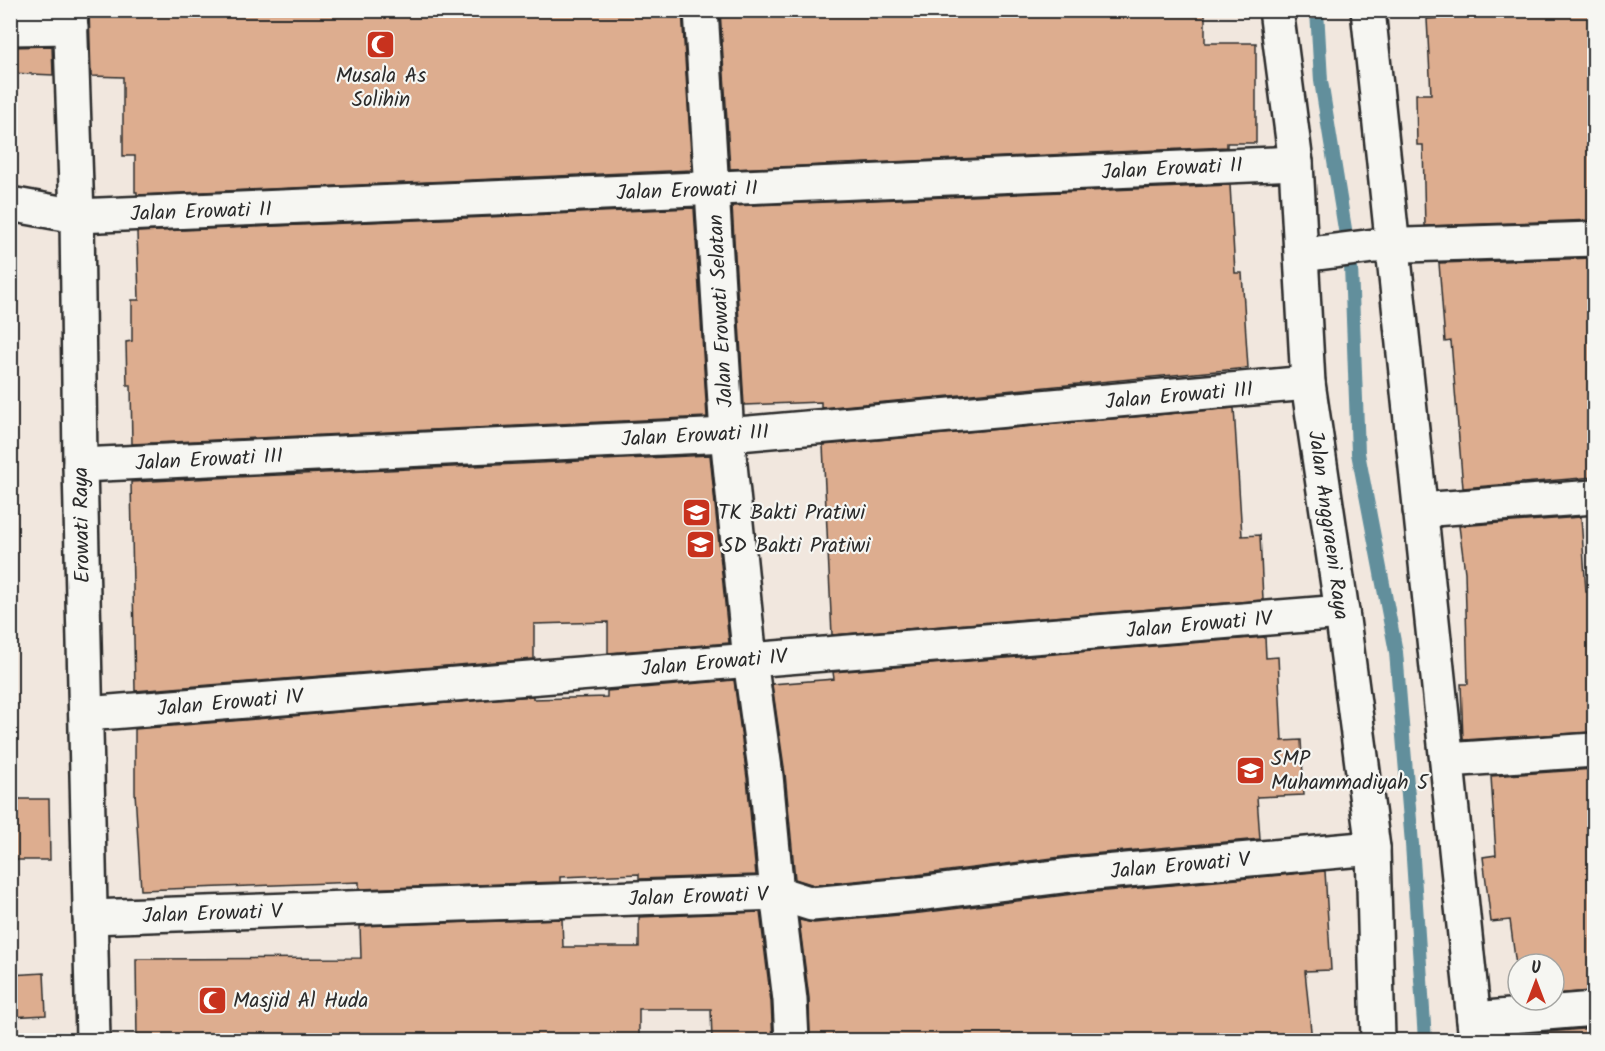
<svg xmlns="http://www.w3.org/2000/svg" width="1605" height="1051" font-family="Kalam,sans-serif">
<style>
.lines{fill:none;stroke-linecap:round;stroke-linejoin:round}
.stream{stroke:#628f9c;stroke-width:14}
.building{fill:#ddad8f;stroke:#2b2b2b;stroke-width:1.5}
.minor-casing{stroke:#2b2b2b;stroke-width:38}
.minor{stroke:#f6f6f2;stroke-width:33}
.labels{text-anchor:middle;stroke-width:4.5;stroke-linejoin:round;paint-order:stroke}
.poi-label{font-size:21px;fill:#2b2b2b;stroke:#f6f6f2;text-anchor:start}
.street-label{font-size:21px;fill:#2b2b2b;stroke:#f6f6f2}
</style>
<rect width="100%" height="100%" fill="#f1e7de"/>
<filter id="ink" filterUnits="userSpaceOnUse"><feTurbulence type="fractalNoise" baseFrequency=".0167" numOctaves="2"/><feDisplacementMap in="SourceGraphic" scale="12" xChannelSelector="R" yChannelSelector="G"/><feConvolveMatrix kernelMatrix="1 2 1 2 8 2 1 2 1" color-interpolation-filters="sRGB"/></filter>
<g filter="url(#ink)">
<g class="lines">
<!-- stream -->
<polyline class="stream" points="1317,10 1321,81 1351,266 1358,453 1396,652 1412,844 1425,1040"/>
</g>
<!-- building -->
<g class="building">
<polygon points="89,10 682,10 692,170 137,195 137,192 135,192 135,156 123,156 123,77 91,76"/>
<polygon points="720,10 1205,10 1205,43 1256,43 1256,143 1227,143 1227,147 730,169"/>
<polygon points="1546,10 1594,10 1594,220 1425,226 1423,145 1417,145 1416,94 1431,94 1427,19 1546,12"/>
<polygon points="52,46 53,75 10,73 10,47"/>
<polygon points="1230,185 1235,273 1242,273 1248,368 821,408 821,402 744,405 732,206"/>
<polygon points="694,208 707,417 132,444 131,385 127,385 126,342 132,341 132,300 139,300 137,232"/>
<polygon points="1594,258 1594,477 1463,488 1451,341 1445,342 1439,263"/>
<polygon points="1234,408 1242,536 1260,535 1263,600 832,635 823,445"/>
<polygon points="710,455 729,643 608,653 608,622 534,624 534,659 135,691 131,482"/>
<polygon points="1581,517 1586,592 1589,592 1590,660 1594,660 1594,732 1463,740 1461,684 1468,684 1465,572 1459,526"/>
<polygon points="1265,637 1266,658 1278,657 1282,741 1301,740 1304,795 1257,797 1260,839 1069,856 916,875 814,885 795,879 785,774 772,684 834,679 833,672"/>
<polygon points="734,680 747,778 756,875 639,879 639,874 560,877 560,882 359,889 359,882 141,890 135,792 135,729 533,696 533,699 607,697 607,691"/>
<polygon points="1594,769 1594,991 1554,994 1554,964 1518,964 1518,981 1510,920 1491,922 1483,857 1496,855 1491,776"/>
<polygon points="10,799 49,799 50,860 10,860"/>
<polygon points="1325,871 1331,970 1305,971 1312,1041 810,1041 809,998 799,920 814,923 920,913 1073,894"/>
<polygon points="760,912 771,1002 773,1041 712,1041 711,1009 639,1009 639,1041 137,1041 136,959 361,958 360,926 562,919 563,947 639,947 639,917"/>
<polygon points="44,973 46,1015 10,1017 10,975"/>
<polygon points="1594,1028 1594,1041 1526,1041 1525,1034"/>
</g>
<g class="lines">
<defs>
<g id="minor">
<polyline points="70,10 77,216 80,465 93,1040"/>
<polyline points="701,10 727,435 750,660 766,776 777,893 790,1000 792,1040"/>
<polyline points="1276,10 1296,163 1308,383 1342,612 1373,848 1378,1040"/>
<polyline points="1368,10 1476,1040"/>
<polyline points="10,28 71,27"/>
<polyline points="10,204 77,216 1296,163"/>
<polyline points="1302,255 1374,246 1594,239"/>
<polyline points="80,465 727,435 1308,383"/>
<polyline points="1420,510 1594,497"/>
<polyline points="86,714 1342,612"/>
<polyline points="1447,760 1594,750"/>
<polyline points="90,917 777,893 812,904 918,894 1071,875 1373,848"/>
<polyline points="1474,1019 1594,1009"/>
</g>
</defs>
<!-- minor casing -->
<use href="#minor" class="minor-casing"/>
<!-- minor -->
<use href="#minor" class="minor"/>
</g>
</g>
<!-- icons -->
<defs>
<symbol id="mosque-square" viewBox="-11 -11 22 22"><rect x="-9" y="-9" width="18" height="18" rx="4" fill="#c8321e" stroke="#f6f6f2"/><path d="M3.5-4.9A6 6 0 1 0 3.5 4.9A5 5 0 1 1 3.5-4.9Z" fill="#fff"/></symbol>
<symbol id="school-square" viewBox="-11 -11 22 22"><rect x="-9" y="-9" width="18" height="18" rx="4" fill="#c8321e" stroke="#f6f6f2"/><path d="M0-5L7-2L0 1L-7-2ZM-4 1L0 2.5L4 1V4Q0 6-4 4Z" fill="#fff"/></symbol>
</defs>
<g fill-rule="evenodd">
<use href="#mosque-square" x="364" y="28" width="33" height="33"/>
<use href="#school-square" x="680" y="496" width="33" height="33"/>
<use href="#school-square" x="684" y="528" width="33" height="33"/>
<use href="#school-square" x="1234" y="754" width="33" height="33"/>
<use href="#mosque-square" x="196" y="984" width="33" height="33"/>
</g>
<g class="labels">
<!-- poi labels -->
<g class="poi-label">
<text x="381" y="82" text-anchor="middle">Musala As<tspan x="381" dy="24">Solihin</tspan></text>
<text x="718" y="519">TK Bakti Pratiwi</text>
<text x="722" y="552">SD Bakti Pratiwi</text>
<text x="1271" y="765">SMP<tspan x="1271" dy="24">Muhammadiyah 5</tspan></text>
<text x="233" y="1007">Masjid Al Huda</text>
</g>
<!-- street labels -->
<g class="street-label">
<text transform="translate(1172 168) rotate(-3)" y="7">Jalan Erowati II</text>
<text transform="translate(687 190) rotate(-2)" y="7">Jalan Erowati II</text>
<text transform="translate(201 211) rotate(-2)" y="7">Jalan Erowati II</text>
<text transform="translate(720 311) rotate(-93)" y="7">Jalan Erowati Selatan</text>
<text transform="translate(1179 395) rotate(-5)" y="7">Jalan Erowati III</text>
<text transform="translate(695 435) rotate(-3)" y="7">Jalan Erowati III</text>
<text transform="translate(209 459) rotate(-3)" y="7">Jalan Erowati III</text>
<text transform="translate(81 525) rotate(-91)" y="7">Erowati Raya</text>
<text transform="translate(1329 525) rotate(82)" y="7">Jalan Anggraeni Raya</text>
<text transform="translate(1199 624) rotate(-5)" y="7">Jalan Erowati IV</text>
<text transform="translate(714 662) rotate(-5)" y="7">Jalan Erowati IV</text>
<text transform="translate(230 702) rotate(-5)" y="7">Jalan Erowati IV</text>
<text transform="translate(1180 865) rotate(-5)" y="7">Jalan Erowati V</text>
<text transform="translate(698 896) rotate(-2)" y="7">Jalan Erowati V</text>
<text transform="translate(212 913) rotate(-2)" y="7">Jalan Erowati V</text>
</g>
</g>
<!-- margin -->
<rect width="1605" height="1051" fill="none" stroke="#f6f6f2" stroke-width="36"/>
<rect x="18" y="18" width="1569" height="1015" fill="none" stroke="#2b2b2b" stroke-width="2" filter="url(#ink)"/>
<!-- north arrow -->
<g transform="translate(1536 982)"><circle r="28" fill="#f6f6f2" stroke="#a5a5a2" stroke-width="1.5"/>
<path d="M0-4.5L10 22L0 15L-10 22Z" fill="#c8321e"/>
<text y="-9" font-size="16" font-weight="bold" text-anchor="middle" fill="#2b2b2b">U</text>
</g>
</svg>
